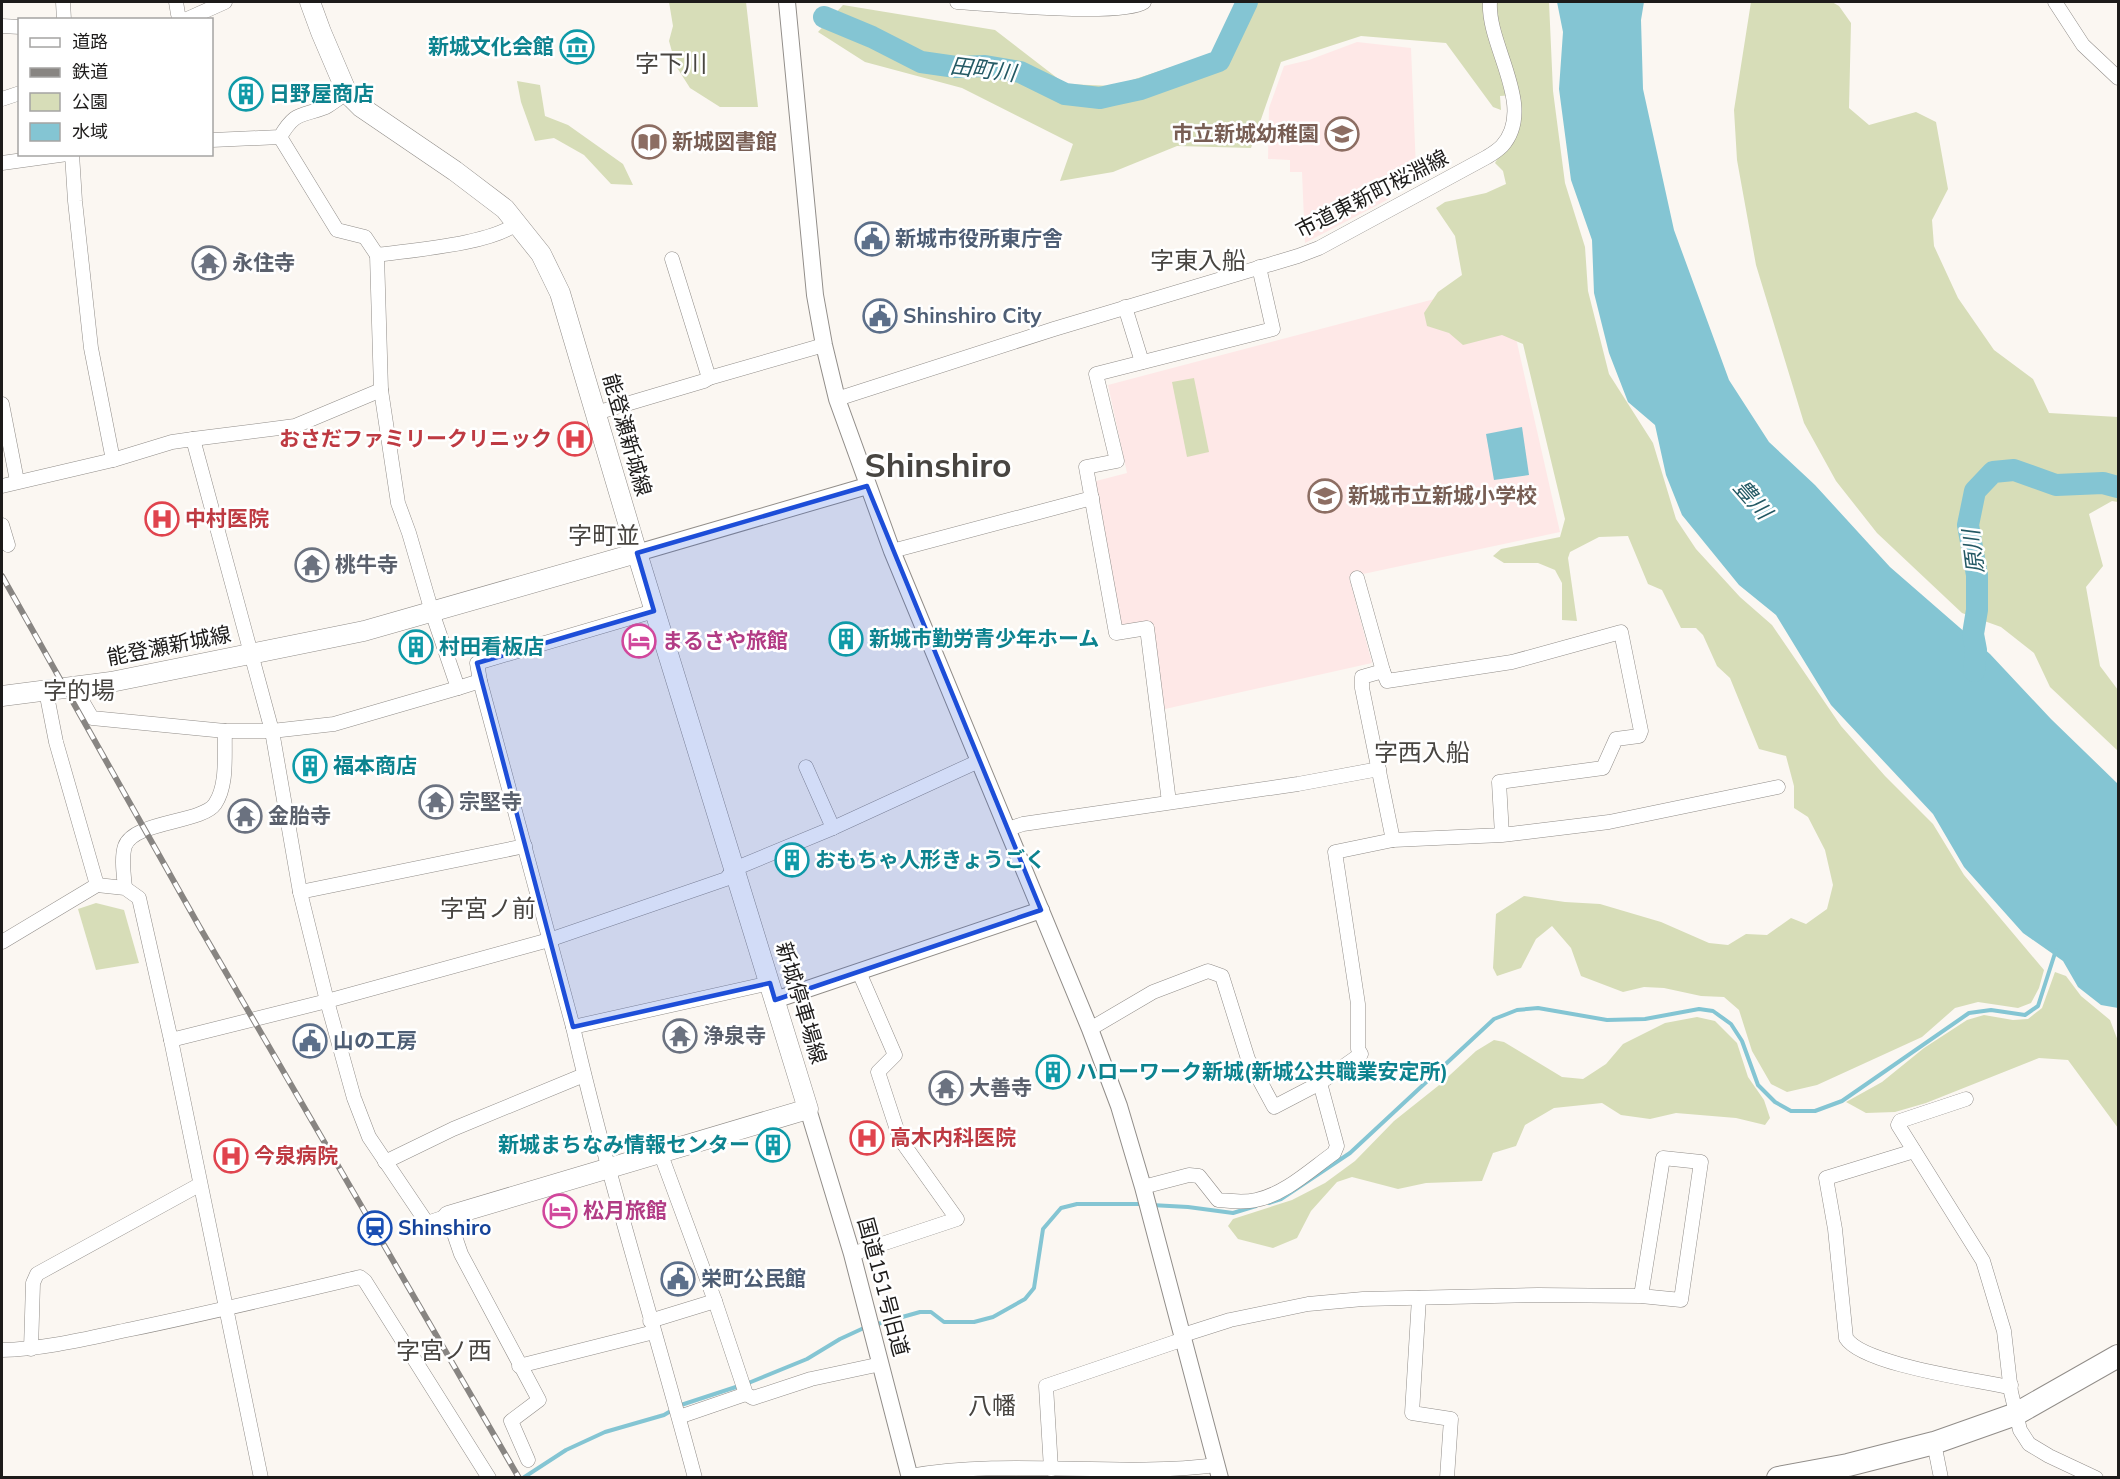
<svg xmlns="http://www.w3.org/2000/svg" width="2120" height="1479" font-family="Mulish,'Noto Sans JP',sans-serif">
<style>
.education{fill:#fee8e7}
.green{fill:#d7ddb8}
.water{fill:#84c5d3}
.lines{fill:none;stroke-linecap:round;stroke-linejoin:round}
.stream{stroke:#84c5d3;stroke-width:4}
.river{stroke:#84c5d3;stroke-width:22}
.minor-casing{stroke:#918d89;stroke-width:15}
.tertiary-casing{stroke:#918d89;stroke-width:18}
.secondary-casing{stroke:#918d89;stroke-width:21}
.trunk-casing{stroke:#918d89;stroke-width:24}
.minor{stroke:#fff;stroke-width:14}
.tertiary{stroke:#fff;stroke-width:16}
.secondary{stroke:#fff;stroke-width:20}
.trunk{stroke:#fff;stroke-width:22}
.rail-casing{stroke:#888582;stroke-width:6}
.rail{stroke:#fff;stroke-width:4;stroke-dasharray:11;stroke-linecap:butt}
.marked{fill:#1d4ed8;fill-opacity:0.2;stroke:#1d4ed8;stroke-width:4.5;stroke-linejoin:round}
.labels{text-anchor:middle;stroke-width:5;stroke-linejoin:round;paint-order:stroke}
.culture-label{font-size:21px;font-weight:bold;fill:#0d838f;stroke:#fff;text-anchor:start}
.education-label{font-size:21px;font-weight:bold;fill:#785e54;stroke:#fff;text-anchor:start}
.street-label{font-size:21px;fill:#1d1b1a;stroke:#fff}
.service-label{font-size:21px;font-weight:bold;fill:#4e5e75;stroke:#fff;text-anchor:start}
.worship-label{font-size:21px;font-weight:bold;fill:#5b616d;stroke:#fff;text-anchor:start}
.health-label{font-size:21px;font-weight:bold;fill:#be3a42;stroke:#fff;text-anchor:start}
.hotel-label{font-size:21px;font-weight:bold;fill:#b23c85;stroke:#fff;text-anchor:start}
.transit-label{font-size:21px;font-weight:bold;fill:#164399;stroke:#fff;text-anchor:start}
.water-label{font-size:22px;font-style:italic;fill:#235964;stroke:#fff}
.quarter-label{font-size:24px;fill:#484541;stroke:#fff}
.town-label{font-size:33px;font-weight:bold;fill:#484541;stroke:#fff}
</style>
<rect width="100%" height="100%" fill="#fbf7f2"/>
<!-- education -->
<g class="education">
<polygon points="1357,42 1411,48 1416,169 1394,185 1389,199 1305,243 1302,172 1290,172 1290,160 1268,159 1269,108 1284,66 1309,60"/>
<polygon points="1503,281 1560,532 1349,577 1372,663 1165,709 1150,622 1121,625 1096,481 1127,473 1108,385"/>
</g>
<!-- green -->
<g class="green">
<polygon points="669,2 746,2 758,107 720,107 690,88 676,66 669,41 673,26"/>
<polygon points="1252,2 1549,2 1553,91 1565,183 1585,247 1588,291 1609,374 1653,443 1676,519 1696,549 1740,597 1772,625 1841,726 1885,776 1933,824 1964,875 2044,970 2039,988 2031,1003 2018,1008 1978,1002 1955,1008 1922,1037 1817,1085 1787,1092 1771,1084 1752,1051 1739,1010 1724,997 1701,996 1664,988 1644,987 1623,992 1581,976 1571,948 1552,926 1536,939 1521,968 1497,976 1493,968 1496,914 1524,896 1565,902 1600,904 1661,922 1709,943 1728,945 1746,934 1767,935 1791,918 1806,924 1827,909 1833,885 1825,850 1808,817 1794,808 1794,786 1786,756 1759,749 1730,678 1717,666 1703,635 1696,628 1681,628 1662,590 1648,584 1628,536 1599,537 1570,552 1568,558 1577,621 1562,620 1562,583 1555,570 1538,563 1504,563 1493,556 1501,549 1560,537 1565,519 1523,344 1502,335 1463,345 1449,333 1427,326 1424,313 1438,292 1462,275 1455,236 1436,208 1445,202 1486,193 1506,184 1503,171 1495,163 1501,152 1515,95 1500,96 1501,110 1493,107 1446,43 1361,36 1281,62 1251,148 1177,146 1113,172 1060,181 1073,144 962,88 865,62 818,32 843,5 995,30 1065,84 1114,86 1217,52"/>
<polygon points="1751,2 1832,2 1839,6 1851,23 1849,108 1869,125 1916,112 1936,122 1948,189 1932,220 1934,246 1958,298 1994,350 2033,379 2049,413 2118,417 2118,502 2112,501 2089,514 2103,566 2086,587 2100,666 2118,690 2118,751 2050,687 2034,653 2001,627 1962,613 1877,533 1836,481 1804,423 1756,265 1737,160 1734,110"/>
<polygon points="517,81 540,85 545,116 568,125 623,164 633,185 611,184 584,155 554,138 535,141 521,102"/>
<polygon points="1194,378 1209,452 1187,457 1172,382"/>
<polygon points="96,903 124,910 139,963 96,970 78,909"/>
<polygon points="2055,972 2066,976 2081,996 2110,1020 2118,1041 2118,1128 2068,1060 2039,1058 1926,1103 1895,1112 1866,1113 1846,1102 1882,1082 1924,1048 1967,1020 1984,1015 2013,1020 2028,1019 2042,1008"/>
<polygon points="1697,1017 1715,1021 1737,1043 1748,1077 1764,1100 1770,1118 1765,1125 1736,1118 1676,1113 1650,1119 1621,1115 1602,1103 1554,1108 1525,1125 1516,1146 1493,1153 1482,1181 1426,1183 1398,1189 1352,1177 1337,1182 1311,1211 1297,1238 1273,1248 1238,1239 1228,1226 1233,1219 1292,1200 1325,1183 1355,1161 1394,1121 1438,1086 1476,1051 1494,1040 1504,1042 1562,1077 1583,1079 1606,1064 1623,1044 1665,1023"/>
</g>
<!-- water -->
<g class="water">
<polygon points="1557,2 1644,2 1641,20 1643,89 1674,230 1729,380 1769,442 1815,485 1890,567 1990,654 2051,719 2118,784 2118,1008 2101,1005 2078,987 2063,961 2023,933 1964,867 1933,814 1831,705 1776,615 1739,585 1682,515 1666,475 1655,425 1628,402 1609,353 1594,293 1592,240 1571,180 1559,89 1563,32"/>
<polygon points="1522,427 1529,475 1494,480 1486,434"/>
</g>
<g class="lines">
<!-- stream -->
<g class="stream">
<polyline points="1269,1203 1281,1199 1350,1153 1494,1019 1517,1010 1538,1008 1607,1020 1645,1019 1699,1009 1713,1011 1731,1024 1742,1041 1758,1085 1775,1102 1791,1111 1815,1111 1842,1101 1969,1013 1991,1010 2025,1015 2038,1006 2056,950"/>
<polyline points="1151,1205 1188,1207 1233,1213 1256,1206"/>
<polyline points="874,1325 920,1312 931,1312 944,1322 974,1322 993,1317 1025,1299 1034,1288 1043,1229 1061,1208 1077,1204 1144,1204"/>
<polyline points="746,1384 807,1359 840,1339 866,1327"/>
<polyline points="523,1478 566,1450 605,1432 664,1415 681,1405 739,1386"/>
</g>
<!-- river -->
<g class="river">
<polyline points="824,17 872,37 921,62 956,67 985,66 1020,72 1065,94 1100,98 1113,95 1141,89 1219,61 1247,2"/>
<polyline points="1974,671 1976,650 1973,634 1977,610 1977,575 1968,525 1975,491 1993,472 2014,470 2056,485 2103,483 2118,487"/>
</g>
<defs>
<g id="minor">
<polyline points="63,2 64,20"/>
<polyline points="176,2 178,14 181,20"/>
<path d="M957,2C990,4 1122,17 1144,2"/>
<polyline points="2055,2 2083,45 2118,78"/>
<polyline points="185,20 225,2"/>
<polyline points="2,26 20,27"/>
<polyline points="2,99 20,93"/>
<polyline points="280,137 337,230 365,237 377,255"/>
<path d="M212,140L280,137C296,110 301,117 326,107C333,103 340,97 347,93"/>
<polyline points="72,154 75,201 91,348 113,460"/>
<polyline points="2,163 67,154"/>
<polyline points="672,259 709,378"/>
<polyline points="1125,307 1142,362"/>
<path d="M837,399L1054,329L1298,256L1319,248L1487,157C1492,154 1498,150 1502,146C1537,107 1487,46 1490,2"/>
<polyline points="2,404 17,481"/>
<polyline points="596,413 704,381 709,378 824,345"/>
<polyline points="193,439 295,426 381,390"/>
<polyline points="2,486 113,460 172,442 193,439 272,731 300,892 327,1001 354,1098 369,1137 427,1223 448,1216 461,1254 539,1400 511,1421 528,1460"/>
<polyline points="2,525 8,545"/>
<polyline points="892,551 1092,498"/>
<polyline points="1357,578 1383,671"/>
<path d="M654,611L477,663L480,681L573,1027C608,1179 655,1327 695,1478"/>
<path d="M480,681L458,688L432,612L409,533L398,503L381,390L377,255C411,250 493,244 517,223"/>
<polyline points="74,687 92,718 225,731 272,731 334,724 458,688"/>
<polyline points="46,691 56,742 97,885"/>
<polyline points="806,767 833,828"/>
<polyline points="1169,802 1147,628 1116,633 1086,467 1117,461 1096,374 1273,329 1259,267"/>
<polyline points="1008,829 1023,824 1298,784 1379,769"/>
<polyline points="1502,835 1499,782 1603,768 1616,739 1639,736 1641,731 1621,632 1512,662 1387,681 1383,671 1362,677 1362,688 1393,840 1502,835 1609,822 1778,787"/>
<path d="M125,888C124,876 121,858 125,846C134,821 202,823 215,804C228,785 224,754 225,731"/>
<polyline points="300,892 525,846"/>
<polyline points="2,942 97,885 125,888 139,898 171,1040 327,1001 549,940 726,879 734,869 833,828 979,761"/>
<polyline points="573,1027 770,983"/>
<polyline points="1090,1029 1153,992 1208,971 1222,976 1248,1059 1274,1107 1320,1083 1361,1054 1358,1049 1358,1004 1335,852 1393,840"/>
<polyline points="171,1040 261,1478"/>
<polyline points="1966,1099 1900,1121 1898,1125 1983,1261 2004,1331 2011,1392 2020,1430 2029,1444 2049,1456 2096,1478"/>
<path d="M1914,1151L1826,1178L1835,1229L1846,1338C1862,1364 1971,1379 2003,1386L2011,1385"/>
<polyline points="660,1152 715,1301 746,1394 753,1398 811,1379 881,1364"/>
<polyline points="385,1162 453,1129 584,1075"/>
<path d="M1143,1187L1189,1175L1199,1176L1218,1200C1231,1201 1243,1203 1256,1200C1285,1194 1310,1170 1334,1153L1337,1146L1320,1083"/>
<polyline points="852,1254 957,1219 900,1139 878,1072 895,1055 859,972"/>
<polyline points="1419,1298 1412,1413 1451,1419 1447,1478"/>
<polyline points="650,1321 715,1301"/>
<polyline points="1183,1335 1230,1320 1308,1304 1363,1299 1538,1295 1641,1296 1681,1300 1701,1162 1663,1158 1641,1296"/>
<polyline points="31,1349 33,1283 37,1274 199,1185"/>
<path d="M2,1350C46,1349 89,1338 132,1329C209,1313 284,1295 360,1277L365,1281L489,1478"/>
<polyline points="519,1366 654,1332"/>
<polyline points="679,1417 746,1394"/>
<polyline points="1934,1443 1941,1478"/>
<polyline points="1051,1469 1046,1386 1184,1339"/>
<path d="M910,1476C1011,1458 1115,1478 1217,1465"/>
</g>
<g id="tertiary">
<polyline points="787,2 815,295 824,345 837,399 892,551 1090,1029 1119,1106 1143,1187 1220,1478"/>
<polyline points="637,553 867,486"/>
<polyline points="775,1000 1041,910"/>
<polyline points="808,1109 852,1254 910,1478"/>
</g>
<g id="secondary">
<polyline points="310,2 321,32 347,93 361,107 455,171 505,209 541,254 560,293 637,553 808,1109 448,1216"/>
<polyline points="2,696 111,682 364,631 637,553"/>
</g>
<polyline id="trunk" points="1778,1478 1848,1465 1934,1443 2016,1414 2118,1356"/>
</defs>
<!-- minor casing -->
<use href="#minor" class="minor-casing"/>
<!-- tertiary casing -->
<use href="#tertiary" class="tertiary-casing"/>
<!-- secondary casing -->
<use href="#secondary" class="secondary-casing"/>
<!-- trunk casing -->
<use href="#trunk" class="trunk-casing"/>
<!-- minor -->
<use href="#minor" class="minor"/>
<!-- tertiary -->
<use href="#tertiary" class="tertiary"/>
<!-- secondary -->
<use href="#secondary" class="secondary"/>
<!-- trunk -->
<use href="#trunk" class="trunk"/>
<defs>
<polyline id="rail" points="2,576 199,926 519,1478"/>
</defs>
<!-- rail casing -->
<use href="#rail" class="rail-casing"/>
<!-- rail -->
<use href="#rail" class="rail"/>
</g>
<!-- marked area -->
<path class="marked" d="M867,486L1041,910L775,1000L770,983L573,1027L477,663L654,611L637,553Z"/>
<!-- icons -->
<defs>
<symbol id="museum-ring" viewBox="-11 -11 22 22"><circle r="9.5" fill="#fff" stroke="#0f9aa8" stroke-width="1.5"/><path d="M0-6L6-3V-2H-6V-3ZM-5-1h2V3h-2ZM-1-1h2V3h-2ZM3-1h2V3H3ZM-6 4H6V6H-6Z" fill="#0f9aa8"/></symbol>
<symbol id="building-ring" viewBox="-11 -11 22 22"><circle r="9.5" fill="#fff" stroke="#0f9aa8" stroke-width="1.5"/><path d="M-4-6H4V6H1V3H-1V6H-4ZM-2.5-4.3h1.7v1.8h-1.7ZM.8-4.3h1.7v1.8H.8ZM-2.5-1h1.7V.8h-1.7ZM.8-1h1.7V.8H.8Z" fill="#0f9aa8"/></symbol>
<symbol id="school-ring" viewBox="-11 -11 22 22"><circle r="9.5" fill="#fff" stroke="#8d6e63" stroke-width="1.5"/><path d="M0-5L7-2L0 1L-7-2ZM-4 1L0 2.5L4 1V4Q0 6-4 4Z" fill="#8d6e63"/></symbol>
<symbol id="library-ring" viewBox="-11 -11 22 22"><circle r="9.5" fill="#fff" stroke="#8d6e63" stroke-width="1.5"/><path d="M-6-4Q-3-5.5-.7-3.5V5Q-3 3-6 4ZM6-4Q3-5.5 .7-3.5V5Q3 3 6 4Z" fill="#8d6e63"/></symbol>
<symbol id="civic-ring" viewBox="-11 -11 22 22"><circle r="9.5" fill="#fff" stroke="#5c6f8a" stroke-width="1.5"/><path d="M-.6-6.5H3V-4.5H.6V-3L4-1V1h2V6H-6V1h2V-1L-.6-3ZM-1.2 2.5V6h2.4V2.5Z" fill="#5c6f8a"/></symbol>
<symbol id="temple-ring" viewBox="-11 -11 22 22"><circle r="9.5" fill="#fff" stroke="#6b7280" stroke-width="1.5"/><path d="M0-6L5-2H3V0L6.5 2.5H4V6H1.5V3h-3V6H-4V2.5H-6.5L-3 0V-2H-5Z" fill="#6b7280"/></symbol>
<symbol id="hospital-ring" viewBox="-11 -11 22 22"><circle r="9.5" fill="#fff" stroke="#e0444e" stroke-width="1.5"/><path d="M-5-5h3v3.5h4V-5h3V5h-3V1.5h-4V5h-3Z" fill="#e0444e"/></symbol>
<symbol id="hotel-ring" viewBox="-11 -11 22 22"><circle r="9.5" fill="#fff" stroke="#d1479c" stroke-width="1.5"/><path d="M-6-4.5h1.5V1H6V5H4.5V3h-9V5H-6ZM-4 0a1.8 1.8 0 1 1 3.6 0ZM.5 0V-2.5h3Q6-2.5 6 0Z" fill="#d1479c"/></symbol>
<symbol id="station-ring" viewBox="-11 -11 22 22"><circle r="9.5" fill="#fff" stroke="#1a4fb4" stroke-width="1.5"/><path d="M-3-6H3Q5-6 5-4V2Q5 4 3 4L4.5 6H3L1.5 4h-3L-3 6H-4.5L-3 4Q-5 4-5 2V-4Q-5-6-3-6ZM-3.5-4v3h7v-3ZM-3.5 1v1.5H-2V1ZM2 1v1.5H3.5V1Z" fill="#1a4fb4"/></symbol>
</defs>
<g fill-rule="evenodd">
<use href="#museum-ring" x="558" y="28" width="38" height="38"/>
<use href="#building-ring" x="227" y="75" width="38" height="38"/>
<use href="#school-ring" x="1323" y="115" width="38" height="38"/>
<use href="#library-ring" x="630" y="123" width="38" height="38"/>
<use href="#civic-ring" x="853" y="220" width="38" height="38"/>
<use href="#temple-ring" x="190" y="244" width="38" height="38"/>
<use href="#civic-ring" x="861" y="297" width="38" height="38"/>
<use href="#hospital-ring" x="556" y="420" width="38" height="38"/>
<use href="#school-ring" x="1306" y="477" width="38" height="38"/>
<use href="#hospital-ring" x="143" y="500" width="38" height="38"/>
<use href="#temple-ring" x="293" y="546" width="38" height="38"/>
<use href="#building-ring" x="827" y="620" width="38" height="38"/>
<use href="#hotel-ring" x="620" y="622" width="38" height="38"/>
<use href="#building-ring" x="397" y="628" width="38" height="38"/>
<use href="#building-ring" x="291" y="747" width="38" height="38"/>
<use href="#temple-ring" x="417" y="783" width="38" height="38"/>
<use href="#temple-ring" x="226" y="797" width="38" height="38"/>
<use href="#building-ring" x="773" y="841" width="38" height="38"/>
<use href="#temple-ring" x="661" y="1017" width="38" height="38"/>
<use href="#civic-ring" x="291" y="1022" width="38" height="38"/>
<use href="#building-ring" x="1034" y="1053" width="38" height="38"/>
<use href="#temple-ring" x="927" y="1069" width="38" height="38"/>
<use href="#hospital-ring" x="848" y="1119" width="38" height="38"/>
<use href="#building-ring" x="754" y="1126" width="38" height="38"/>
<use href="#hospital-ring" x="212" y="1137" width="38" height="38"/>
<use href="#hotel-ring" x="541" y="1192" width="38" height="38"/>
<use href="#station-ring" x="356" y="1209" width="38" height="38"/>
<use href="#civic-ring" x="659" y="1260" width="38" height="38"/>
</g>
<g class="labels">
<!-- culture labels -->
<g class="culture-label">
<text x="554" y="54" text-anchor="end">新城文化会館</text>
<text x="269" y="101">日野屋商店</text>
<text x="869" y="646">新城市勤労青少年ホーム</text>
<text x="439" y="654">村田看板店</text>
<text x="333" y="773">福本商店</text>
<text x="815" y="867">おもちゃ人形きょうごく</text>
<text x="1076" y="1079">ハローワーク新城(新城公共職業安定所)</text>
<text x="750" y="1152" text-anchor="end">新城まちなみ情報センター</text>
</g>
<!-- education labels -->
<g class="education-label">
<text x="1319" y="141" text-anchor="end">市立新城幼稚園</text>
<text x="672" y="149">新城図書館</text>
<text x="1348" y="503">新城市立新城小学校</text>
</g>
<!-- street labels -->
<g class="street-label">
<text transform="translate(1372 194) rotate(-27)" y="7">市道東新町桜淵線</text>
<text transform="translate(627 435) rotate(74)" y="7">能登瀬新城線</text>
<text transform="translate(169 646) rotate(-11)" y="7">能登瀬新城線</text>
<text transform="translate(801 1003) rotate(73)" y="7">新城停車場線</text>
<text transform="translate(883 1287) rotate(75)" y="7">国道151号旧道</text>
</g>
<!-- service labels -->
<g class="service-label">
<text x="895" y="246">新城市役所東庁舎</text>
<text x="903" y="323">Shinshiro City</text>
<text x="333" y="1048">山の工房</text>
<text x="701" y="1286">栄町公民館</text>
</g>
<!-- worship labels -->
<g class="worship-label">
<text x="232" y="270">永住寺</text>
<text x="335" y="572">桃牛寺</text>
<text x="459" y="809">宗堅寺</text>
<text x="268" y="823">金胎寺</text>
<text x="703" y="1043">浄泉寺</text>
<text x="969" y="1095">大善寺</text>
</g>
<!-- health labels -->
<g class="health-label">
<text x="552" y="446" text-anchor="end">おさだファミリークリニック</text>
<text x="185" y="526">中村医院</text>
<text x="890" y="1145">高木内科医院</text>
<text x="254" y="1163">今泉病院</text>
</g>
<!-- hotel labels -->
<g class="hotel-label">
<text x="662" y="648">まるさや旅館</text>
<text x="583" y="1218">松月旅館</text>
</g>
<!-- transit labels -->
<g class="transit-label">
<text x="398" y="1235">Shinshiro</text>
</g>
<!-- water labels -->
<g class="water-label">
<text transform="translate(983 69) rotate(7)" y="8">田町川</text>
<text transform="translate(1753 499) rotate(49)" y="8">豊川</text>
<text transform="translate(1973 552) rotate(-97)" y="8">原川</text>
</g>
<!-- quarter labels -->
<g class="quarter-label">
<text x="671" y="72">字下川</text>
<text x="1198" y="269">字東入船</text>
<text x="604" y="544">字町並</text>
<text x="79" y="699">字的場</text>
<text x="1422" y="761">字西入船</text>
<text x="488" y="917">字宮ノ前</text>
<text x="444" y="1359">字宮ノ西</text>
<text x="992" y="1414">八幡</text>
</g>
<!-- town labels -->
<g class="town-label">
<text x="938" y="477">Shinshiro</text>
</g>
</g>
<!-- border -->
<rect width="2120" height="1479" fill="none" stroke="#1d1b1a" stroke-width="6"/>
<!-- legend -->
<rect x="18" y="18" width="195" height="138" fill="#ffffff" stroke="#a5a4a3" stroke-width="1.5"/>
<rect x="30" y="38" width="30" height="9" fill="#ffffff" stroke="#a5a4a3" stroke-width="1.5"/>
<text x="72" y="48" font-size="18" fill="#1d1b1a">道路</text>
<rect x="30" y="68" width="30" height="9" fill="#888582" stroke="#a5a4a3" stroke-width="1.5"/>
<text x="72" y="78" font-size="18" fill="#1d1b1a">鉄道</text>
<rect x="30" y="93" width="30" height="18" fill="#d7ddb8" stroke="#a5a4a3" stroke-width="1.5"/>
<text x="72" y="108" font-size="18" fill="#1d1b1a">公園</text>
<rect x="30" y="123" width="30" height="18" fill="#84c5d3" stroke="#a5a4a3" stroke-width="1.5"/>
<text x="72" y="138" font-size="18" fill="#1d1b1a">水域</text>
</svg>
